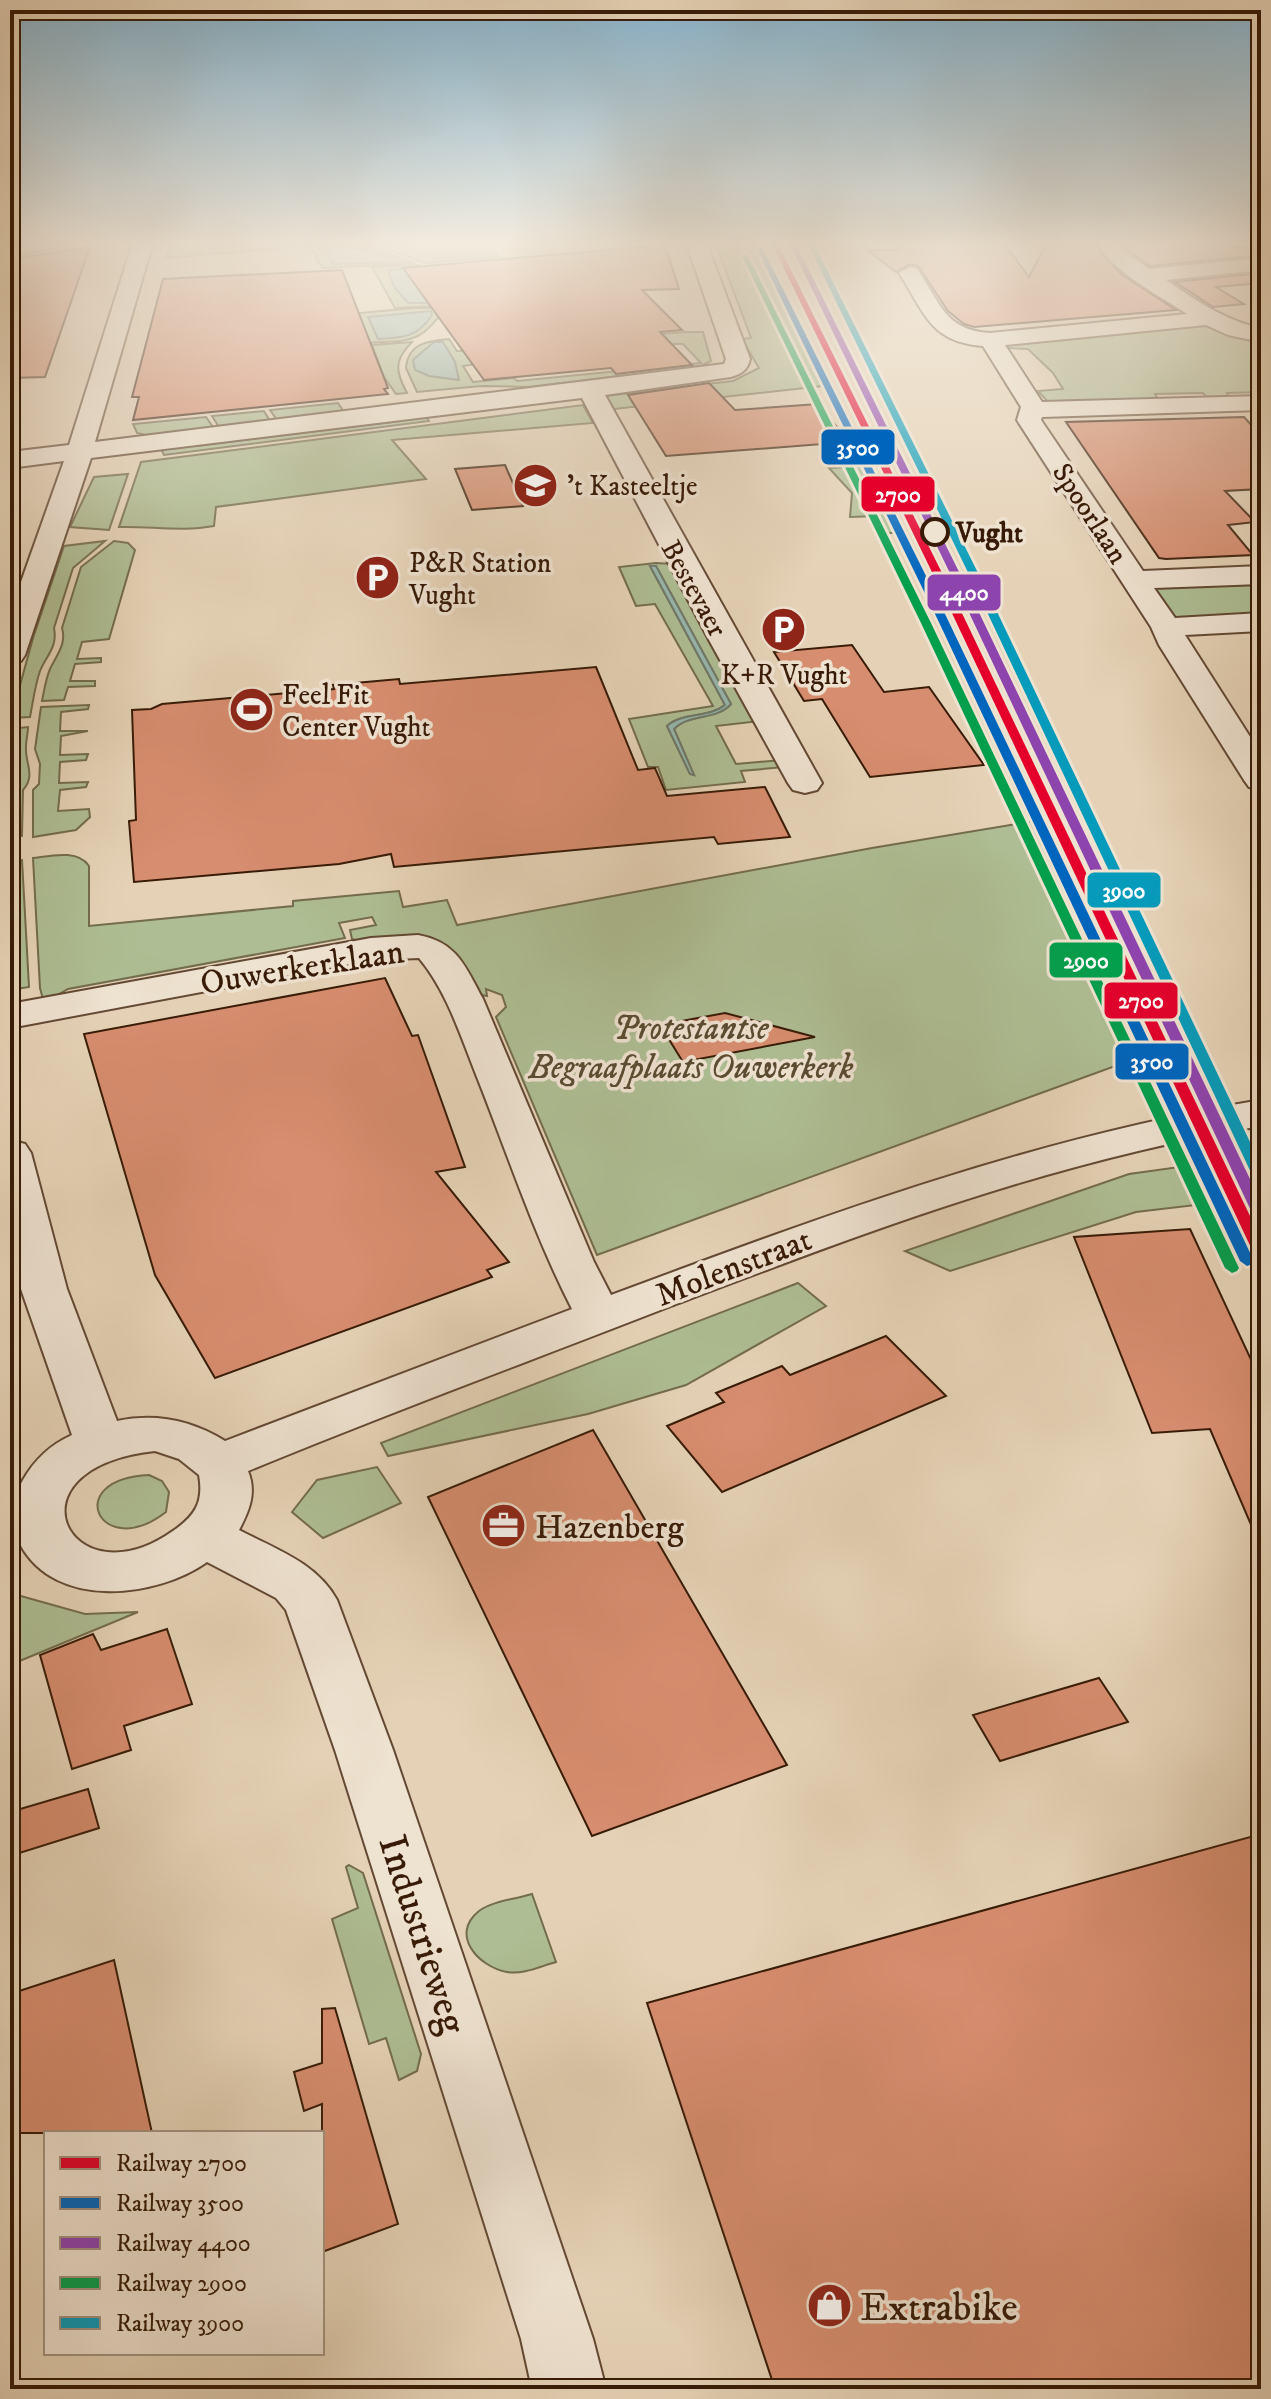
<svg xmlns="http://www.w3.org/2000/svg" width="1271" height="2399" font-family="'IM FELL DW Pica',serif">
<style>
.green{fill:#aebd93;stroke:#736c4d;stroke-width:2;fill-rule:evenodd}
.water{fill:#96b8ae;stroke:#70796b;stroke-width:2}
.building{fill:#d78d6f;stroke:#381b07;stroke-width:2}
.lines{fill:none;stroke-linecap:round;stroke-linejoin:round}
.street-casing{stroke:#634933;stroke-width:4}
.street{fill:#eee2d0;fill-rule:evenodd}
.rail-1-casing{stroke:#eee2d0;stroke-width:6}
.rail-2-casing{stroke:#eee2d0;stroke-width:6}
.rail-3-casing{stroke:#eee2d0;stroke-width:6}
.rail-4-casing{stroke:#eee2d0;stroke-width:6}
.rail-5-casing{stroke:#eee2d0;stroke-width:6}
.rail-1{fill:#e4002b;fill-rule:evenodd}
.rail-2{fill:#0065bd;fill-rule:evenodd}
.rail-3{fill:#8e44ad;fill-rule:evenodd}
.rail-4{fill:#039f4d;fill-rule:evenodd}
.rail-5{fill:#069bba;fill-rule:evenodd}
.stop-dot{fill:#eee2d0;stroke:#381b07;stroke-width:4}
.labels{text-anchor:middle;stroke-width:7;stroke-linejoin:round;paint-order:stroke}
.far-poi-label{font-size:28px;fill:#381b07;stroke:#eee2d0;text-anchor:start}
.far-street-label{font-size:28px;fill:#381b07;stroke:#eee2d0}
.far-stop-label{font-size:28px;font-weight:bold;fill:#381b07;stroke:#eee2d0;text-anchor:start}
.street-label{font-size:34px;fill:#381b07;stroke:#eee2d0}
.park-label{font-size:34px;font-style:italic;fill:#5b4c31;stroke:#eee2d0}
.poi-label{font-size:34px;fill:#381b07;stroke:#eee2d0;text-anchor:start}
.near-street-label{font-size:40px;fill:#381b07;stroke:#eee2d0}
.near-poi-label{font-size:40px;fill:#381b07;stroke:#eee2d0;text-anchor:start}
.line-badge{stroke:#eee2d0;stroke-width:3}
.badge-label{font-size:22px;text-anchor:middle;font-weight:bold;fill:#fff}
</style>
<rect width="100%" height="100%" fill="#e5d2b6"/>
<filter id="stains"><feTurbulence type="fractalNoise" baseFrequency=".0025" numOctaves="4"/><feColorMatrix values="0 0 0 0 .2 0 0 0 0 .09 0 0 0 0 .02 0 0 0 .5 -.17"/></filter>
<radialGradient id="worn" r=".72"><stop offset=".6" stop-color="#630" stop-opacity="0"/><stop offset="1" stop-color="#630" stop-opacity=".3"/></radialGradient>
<!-- green -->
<g class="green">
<polygon points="171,242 355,242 415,263 323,268 315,257 318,256 308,246 166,258"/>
<polygon points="367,242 488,242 487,245 500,257 425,263"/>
<polygon points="715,242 756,242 824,386 614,409 605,396 733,381 759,368 742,339 751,338"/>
<polygon points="419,265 431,272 440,306 395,308 372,267"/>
<path d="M414,308H445C420,345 409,340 368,343L349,314Z"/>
<polygon points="1206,325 1261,338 1261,392 1227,393 1231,400 1209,400 1203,393 1155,394 1160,402 1050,404 1038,391 1063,389 1053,373 1028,349 1008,348 1006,345 1159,326"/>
<path d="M685,332H703L711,361L701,366L528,387L481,386L417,392L406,368C408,343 428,341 449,339L457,351L474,350L483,363L463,366L473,382L514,378L517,381L701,363L683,344H672L661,334Z"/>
<path d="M412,342C394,360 395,371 407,393L396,394L384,377L372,345Z"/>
<polygon points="338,403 344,412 277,420 270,410"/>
<path d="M583,405L593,423L392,440L426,479L216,507L214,526C181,532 151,526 119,527L141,462Z"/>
<polygon points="264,411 270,421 219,427 212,416"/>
<polygon points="424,414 429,421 164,455 160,447 193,443 195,446 400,421"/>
<polygon points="206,417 213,427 154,437 137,433 133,424"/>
<polygon points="862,466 894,533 885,533 877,516 850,517 852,493 829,468"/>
<polygon points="128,474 109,530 70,527 94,477"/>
<path d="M105,541L73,568L54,628C58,647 46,656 40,671C35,685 33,702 30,717L11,718L33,638L64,546Z"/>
<path d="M114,541L128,543L135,550L109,639L82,642L77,659L101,658V662L75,664L70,681H95V686L68,687L64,700L42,701C44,691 46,678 50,669C56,656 67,644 62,628L81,567Z"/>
<path d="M656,563L672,564L760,721L716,726L736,764L782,760L785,767L741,771L745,782L666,790L658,767H648L629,719L713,706L655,604L636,606L619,567ZM650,566H656L731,704C716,721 689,713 674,729L694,775L690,774L667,726C682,712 708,718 725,705Z"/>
<polygon points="1261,581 1261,616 1174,620 1153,587"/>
<polygon points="89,705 88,709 61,712 60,731 88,731 61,736 60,755 88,754 86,760 60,762 59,783 88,782 86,787 60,790 58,811 89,809 90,817 76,830 33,837 33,790 39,784 40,764 35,749 41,707"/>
<path d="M28,727C28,733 26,740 26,747C25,763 36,776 23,790L22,836L10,835V729Z"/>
<path d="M1041,820L1150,1066L1126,1062L597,1255L496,1017L506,1007L502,995L486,989L487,996L472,993L453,952L436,942L364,943L352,939L350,930L376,925L372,917L339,923L345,938L68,989L44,1003L40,988L33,858C50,856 78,849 89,866V926L293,906V901L399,891L403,907L447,900L457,925L872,848Z"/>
<polygon points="22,860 29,987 10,990 10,864"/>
<polygon points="1179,1167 1196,1205 1136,1212 950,1271 905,1251 1129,1174"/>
<polygon points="798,1283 826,1306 686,1385 588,1414 388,1456 381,1443"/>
<polygon points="377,1467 401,1503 323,1538 292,1512 317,1480"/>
<path d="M149,1475L162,1481L169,1492L166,1512C100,1563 60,1479 149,1475Z"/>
<polygon points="10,1593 85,1614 138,1612 10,1665"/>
<polygon points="349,1865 363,1873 421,2054 417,2071 399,2080 386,2038 369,2044 332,1919 358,1908 346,1867"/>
<path d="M532,1894L556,1962C541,1966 523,1975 507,1972C479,1967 449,1935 479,1911C492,1901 516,1899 532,1894Z"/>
</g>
<!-- water -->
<g class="water">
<polygon points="396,242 472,242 483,256 435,258"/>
<polygon points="335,245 372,251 405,262 333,264 323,246"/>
<polygon points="415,267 433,303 408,303 394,287 388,270"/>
<path d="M431,311L432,315C418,337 403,338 378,339L368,317Z"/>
<polygon points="434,342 443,342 455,362 459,380 429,376 415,370 413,360"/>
<path d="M650,566H656L731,704C716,721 689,713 674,729L694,775L690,774L667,726C682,712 709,718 725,705Z"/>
</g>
<!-- building -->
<g class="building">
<polygon points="895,242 1003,242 1029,277 1047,242 1096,242 1101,253 1121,274 1176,310 974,327 964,324 948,311 918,266 909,264 896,272 867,250 900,250"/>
<polygon points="1122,242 1173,242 1261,249 1261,255 1150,266 1123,246"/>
<polygon points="665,245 679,289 642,290 682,330 660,332 692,365 616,374 611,368 484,380 403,268"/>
<polygon points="90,247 45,377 10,378 10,259"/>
<polygon points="342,270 388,388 384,389 388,394 133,420 139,397 132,397 163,279"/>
<polygon points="1261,273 1261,283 1216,287 1244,304 1213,307 1175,282"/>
<polygon points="709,383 735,410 818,404 849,442 666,456 628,395"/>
<polygon points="1244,417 1261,436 1261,489 1225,491 1255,522 1228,525 1253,555 1166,559 1159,558 1066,422"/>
<polygon points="505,465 523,506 472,510 455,469"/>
<polygon points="852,645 884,692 929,687 984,765 870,777 822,699 804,701 774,652"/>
<polygon points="596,667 638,770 655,768 667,796 765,787 790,837 718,844 714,837 394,867 391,854 339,864 134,882 129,821 136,820 132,710 151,709 162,704 334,689 333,685 399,679 400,684"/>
<polygon points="385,978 412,1036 418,1035 465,1167 436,1172 509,1262 487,1270 492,1277 215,1378 155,1275 84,1034"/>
<polygon points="725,1013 815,1037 683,1062 660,1025"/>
<polygon points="1190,1229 1261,1381 1261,1548 1210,1429 1152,1433 1074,1237"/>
<polygon points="886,1336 946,1396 722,1492 667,1426 724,1402 716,1393 782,1366 790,1375"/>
<polygon points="593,1430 787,1765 592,1836 428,1497"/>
<polygon points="167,1629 192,1704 124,1726 131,1750 72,1769 40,1655 93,1634 101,1650"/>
<polygon points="1099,1678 1128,1722 1000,1761 973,1715"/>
<polygon points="88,1789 99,1828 10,1856 10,1812"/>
<polygon points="1261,1834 1261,2389 775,2389 647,2003"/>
<polygon points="114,1960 152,2133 10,2133 10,1994"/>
<polygon points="335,2008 398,2224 322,2252 322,2104 304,2111 294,2072 322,2063 322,2009"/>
</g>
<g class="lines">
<defs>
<g id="street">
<polygon points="63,242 53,248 10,255 10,243"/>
<path d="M133,242H153L95,442L724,364L726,359L686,242H706L750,359C748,370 741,374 731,377L605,395L822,783L817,790L805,793L793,790L788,783L709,640L582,398L91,458L25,655L21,661L10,664V613L64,461L10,468V452L69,445Z"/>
<path d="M1099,242H1119L1120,248L1149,269L1261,258V270L1166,280C1196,300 1225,321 1261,328V342L1228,335L1206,325L1005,345L1042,402L1261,396V410L1042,417L1041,420L1143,571L1261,566V584L1154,588L1175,618L1261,613V631L1185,635L1261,754V790L1249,787L1244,780L1159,645L1151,627L1017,420L1021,407L983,346C930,342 925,313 899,273L910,267L917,269C941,303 944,330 990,333L1187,314C1167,300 1102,266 1099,242Z"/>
<path d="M418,935C457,942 465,966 483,999L594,1262L611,1295C829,1214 1030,1139 1261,1100V1126C1051,1161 869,1231 671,1306C530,1361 388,1413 248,1471C257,1493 249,1511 239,1530C275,1549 317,1563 337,1600L393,1750L593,2339L606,2389H532L521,2339L335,1750L286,1610L276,1598L207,1562C156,1598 55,1610 20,1544C8,1522 11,1502 23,1480C35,1459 50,1445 72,1435L21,1289L10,1243V1140L25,1144L31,1153L67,1289L117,1421C155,1413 191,1420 225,1441L572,1309C533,1233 507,1152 475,1072C460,1034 446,990 419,958L371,960L10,1028V1004L371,938ZM155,1451L179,1459L199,1475C204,1502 195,1516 173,1531C70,1604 0,1468 155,1451Z"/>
</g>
</defs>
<!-- street casing -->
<use href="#street" class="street-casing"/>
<!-- street -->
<use href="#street" class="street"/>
<defs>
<polygon id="rail-1" points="771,242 777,242 960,609 1261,1239 1261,1259 1254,1254 950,609"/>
<polygon id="rail-2" points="760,247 763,249 946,616 1254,1261 1252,1264 1247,1266 1240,1261 936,616 757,249"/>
<polygon id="rail-3" points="789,242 795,242 974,602 1261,1202 1261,1221 1254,1217 964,602"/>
<polygon id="rail-4" points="745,254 748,256 931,623 1239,1268 1237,1271 1232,1273 1225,1268 921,623 742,256"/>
<polygon id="rail-5" points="807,242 813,242 989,595 1261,1165 1261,1183 1254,1179 979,595"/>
</defs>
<!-- rail-1 casing -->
<use href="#rail-1" class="rail-1-casing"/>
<!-- rail-2 casing -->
<use href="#rail-2" class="rail-2-casing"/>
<!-- rail-3 casing -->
<use href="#rail-3" class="rail-3-casing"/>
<!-- rail-4 casing -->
<use href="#rail-4" class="rail-4-casing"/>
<!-- rail-5 casing -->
<use href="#rail-5" class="rail-5-casing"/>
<!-- rail-1 -->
<use href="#rail-1" class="rail-1"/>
<!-- rail-2 -->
<use href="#rail-2" class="rail-2"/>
<!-- rail-3 -->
<use href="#rail-3" class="rail-3"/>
<!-- rail-4 -->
<use href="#rail-4" class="rail-4"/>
<!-- rail-5 -->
<use href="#rail-5" class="rail-5"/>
</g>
<!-- sky -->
<linearGradient id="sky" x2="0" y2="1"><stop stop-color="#87b6d1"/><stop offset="0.42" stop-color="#f3ebde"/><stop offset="1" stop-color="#f3ebde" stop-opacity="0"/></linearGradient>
<rect width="1271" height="578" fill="url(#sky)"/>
<!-- icons -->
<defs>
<symbol id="school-disc" viewBox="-11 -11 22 22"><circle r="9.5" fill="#8f2418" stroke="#eee2d0"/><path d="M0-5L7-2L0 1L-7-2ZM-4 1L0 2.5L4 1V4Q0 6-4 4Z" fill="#fff"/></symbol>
<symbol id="parking-disc" viewBox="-11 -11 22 22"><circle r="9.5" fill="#8f2418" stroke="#eee2d0"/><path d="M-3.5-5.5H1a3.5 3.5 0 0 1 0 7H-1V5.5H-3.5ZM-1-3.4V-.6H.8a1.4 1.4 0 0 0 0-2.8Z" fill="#fff"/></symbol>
<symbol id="stadium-disc" viewBox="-11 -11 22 22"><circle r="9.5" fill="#8f2418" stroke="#eee2d0"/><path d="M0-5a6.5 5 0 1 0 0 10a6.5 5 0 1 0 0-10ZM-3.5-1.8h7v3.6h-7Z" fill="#fff"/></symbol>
<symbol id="office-disc" viewBox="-11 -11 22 22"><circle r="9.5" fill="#8f2418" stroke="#eee2d0"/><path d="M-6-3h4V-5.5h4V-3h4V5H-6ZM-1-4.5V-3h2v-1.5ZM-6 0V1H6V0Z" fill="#fff"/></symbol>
<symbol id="shop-disc" viewBox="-11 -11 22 22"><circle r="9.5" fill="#8f2418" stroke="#eee2d0"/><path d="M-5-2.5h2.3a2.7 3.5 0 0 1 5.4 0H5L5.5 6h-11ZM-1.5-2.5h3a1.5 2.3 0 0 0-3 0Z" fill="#fff"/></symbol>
</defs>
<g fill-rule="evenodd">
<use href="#school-disc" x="510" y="460" width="51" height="51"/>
<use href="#parking-disc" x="352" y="552" width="51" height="51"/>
<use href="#parking-disc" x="758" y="604" width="51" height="51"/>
<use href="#stadium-disc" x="226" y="684" width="51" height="51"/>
<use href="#office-disc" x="478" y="1500" width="51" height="51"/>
<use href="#shop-disc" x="804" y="2280" width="51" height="51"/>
</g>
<!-- markers -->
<circle class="stop-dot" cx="935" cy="532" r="13"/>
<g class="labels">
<!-- far-poi labels -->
<g class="far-poi-label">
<text x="567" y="495">'t Kasteeltje</text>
<text x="409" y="572">P&amp;R Station<tspan x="409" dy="32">Vught</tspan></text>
<text x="784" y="684" text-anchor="middle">K+R Vught</text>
<text x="282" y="704">Feel Fit<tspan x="282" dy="32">Center Vught</tspan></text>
</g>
<!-- far-street labels -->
<g class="far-street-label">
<text transform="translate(1091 513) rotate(57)" y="10">Spoorlaan</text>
<text transform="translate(695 588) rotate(61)" y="10">Bestevaer</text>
</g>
<!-- far-stop labels -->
<g class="far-stop-label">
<text x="956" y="542">Vught</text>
</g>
<!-- street labels -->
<g class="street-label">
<text transform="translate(302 966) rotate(-9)" y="12">Ouwerkerklaan</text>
<text transform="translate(733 1266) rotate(-21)" y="12">Molenstraat</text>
</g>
<!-- park labels -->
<g class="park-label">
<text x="691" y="1039">Protestantse<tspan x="691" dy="39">Begraafplaats Ouwerkerk</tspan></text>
</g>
<!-- poi labels -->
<g class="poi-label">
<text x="535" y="1538">Hazenberg</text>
</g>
<!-- near-street labels -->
<g class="near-street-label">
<text transform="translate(424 1934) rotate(72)" y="14">Industrieweg</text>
</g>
<!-- near-poi labels -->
<g class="near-poi-label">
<text x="860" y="2320">Extrabike</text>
</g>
</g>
<g class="line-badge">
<rect x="820" y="428" width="76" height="38" rx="8" fill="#0065bd"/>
<rect x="860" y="475" width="76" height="38" rx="8" fill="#e4002b"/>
<rect x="926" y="573" width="76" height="39" rx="8" fill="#8e44ad"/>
<rect x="1086" y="871" width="76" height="38" rx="8" fill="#069bba"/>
<rect x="1048" y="941" width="76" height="38" rx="8" fill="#039f4d"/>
<rect x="1103" y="981" width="76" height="39" rx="8" fill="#e4002b"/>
<rect x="1114" y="1042" width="76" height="39" rx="8" fill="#0065bd"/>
</g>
<g class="badge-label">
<text x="858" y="455">3500</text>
<text x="898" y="502">2700</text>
<text x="964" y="600">4400</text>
<text x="1124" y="898">3900</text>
<text x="1086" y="968">2900</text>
<text x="1141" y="1008">2700</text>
<text x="1152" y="1069">3500</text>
</g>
<!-- margin -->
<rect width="1271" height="2399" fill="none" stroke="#e5d2b6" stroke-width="40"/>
<rect x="12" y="12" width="1247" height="2375" fill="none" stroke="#381b07" stroke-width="4"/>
<rect x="20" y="20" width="1231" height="2359" fill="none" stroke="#381b07" stroke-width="2"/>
<!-- legend -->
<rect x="44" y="2131" width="280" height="224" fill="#eee2d0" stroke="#a59280" stroke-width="2"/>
<rect x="60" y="2157" width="40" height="12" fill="#e4002b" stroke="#a59280" stroke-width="2"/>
<text x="116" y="2171" font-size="24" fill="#381b07">Railway 2700</text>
<rect x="60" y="2197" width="40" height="12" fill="#0065bd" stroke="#a59280" stroke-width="2"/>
<text x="116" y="2211" font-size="24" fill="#381b07">Railway 3500</text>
<rect x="60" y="2237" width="40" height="12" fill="#8e44ad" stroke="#a59280" stroke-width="2"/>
<text x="116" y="2251" font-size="24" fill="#381b07">Railway 4400</text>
<rect x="60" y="2277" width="40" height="12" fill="#039f4d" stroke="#a59280" stroke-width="2"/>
<text x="116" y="2291" font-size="24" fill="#381b07">Railway 2900</text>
<rect x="60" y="2317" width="40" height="12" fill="#069bba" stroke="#a59280" stroke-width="2"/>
<text x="116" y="2331" font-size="24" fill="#381b07">Railway 3900</text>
<rect width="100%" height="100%" filter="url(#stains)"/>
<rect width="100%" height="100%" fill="url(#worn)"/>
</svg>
